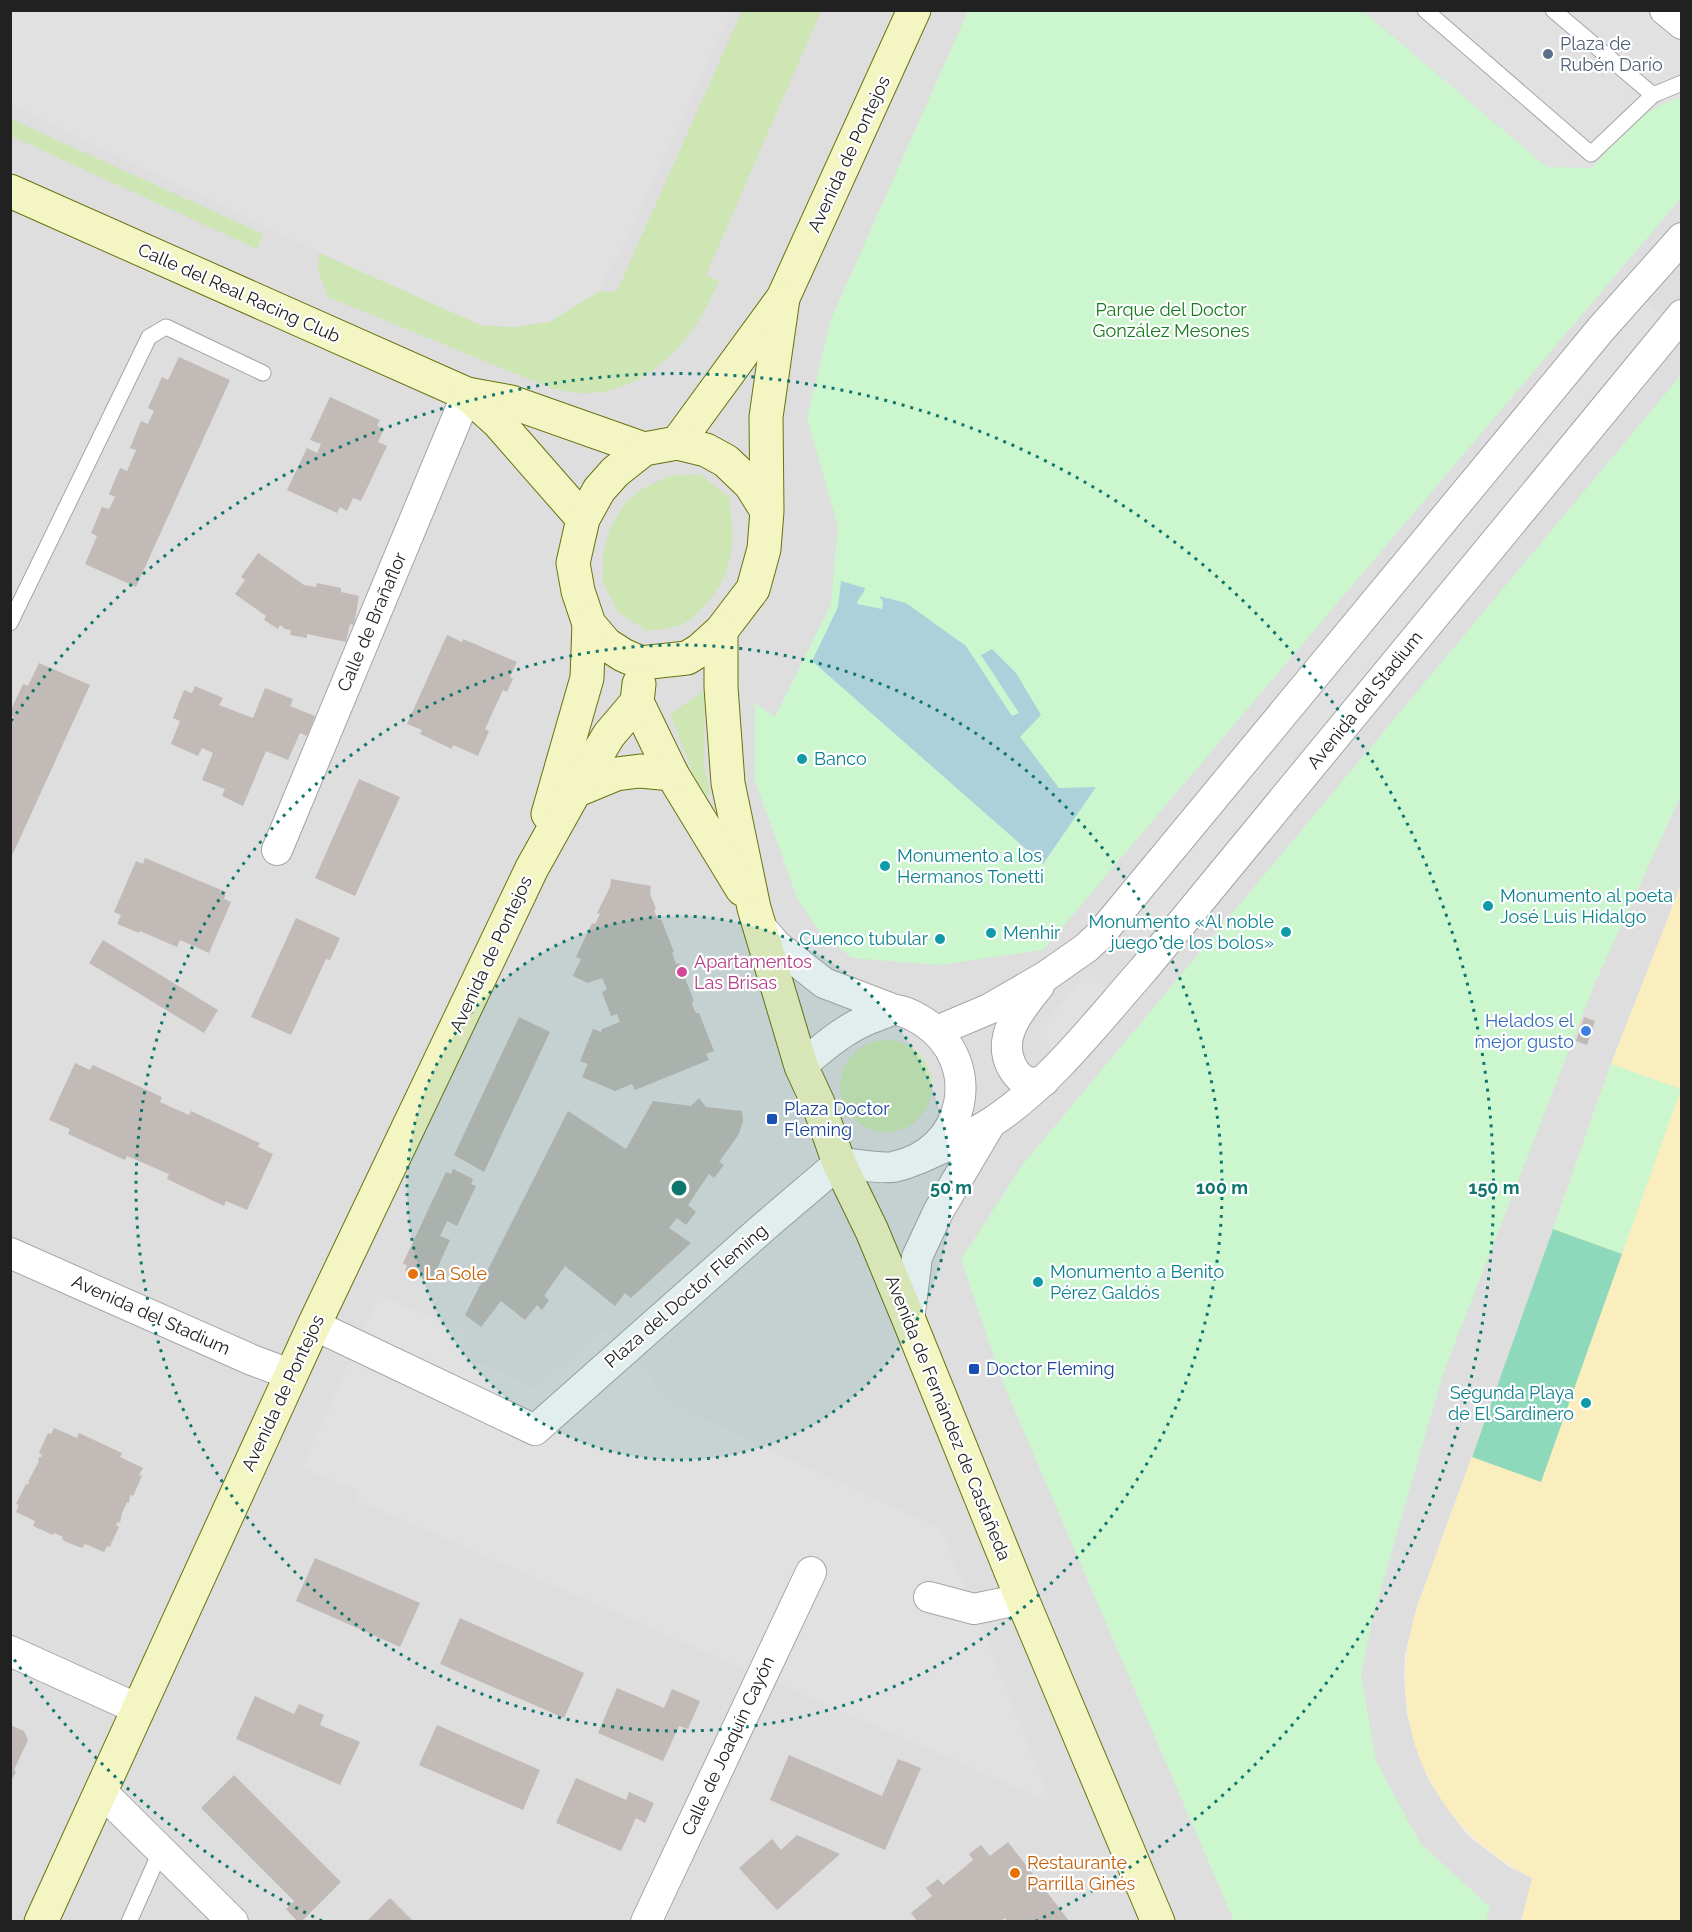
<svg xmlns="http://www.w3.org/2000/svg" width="1692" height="1932" font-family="Raleway,sans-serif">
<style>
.residential{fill:#dfdede}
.grass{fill:#cde6b4}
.sand{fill:#faedbe}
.park{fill:#cbf6ce}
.pitch{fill:#8ed9bb}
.parking{fill:#e1e1e1}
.water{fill:#add1db}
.building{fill:#c1bab6}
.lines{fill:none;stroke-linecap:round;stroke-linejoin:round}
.service-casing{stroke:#a5a5a5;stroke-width:17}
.minor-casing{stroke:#a5a5a5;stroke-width:32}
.secondary-casing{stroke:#69730e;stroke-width:35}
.service{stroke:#fff;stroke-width:15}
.minor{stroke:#fff;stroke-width:30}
.secondary{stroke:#f3f5c2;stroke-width:33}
.ring{fill:none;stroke:#0f766e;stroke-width:3;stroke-dasharray:3 6}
.service-dot{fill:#5c6f8a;stroke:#fff;stroke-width:2}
.culture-dot{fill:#0f9aa8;stroke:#fff;stroke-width:2}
.hotel-dot{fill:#d1479c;stroke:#fff;stroke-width:2}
.shop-dot{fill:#3f7fe0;stroke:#fff;stroke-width:2}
.transit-dot{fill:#1a4fb4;stroke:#fff;stroke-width:2}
.food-dot{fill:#e8710a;stroke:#fff;stroke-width:2}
.labels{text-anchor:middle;stroke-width:4.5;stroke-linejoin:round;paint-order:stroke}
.service-label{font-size:18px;fill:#4e5e75;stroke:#fff;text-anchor:start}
.street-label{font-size:18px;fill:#212121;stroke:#fff}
.park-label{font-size:18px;fill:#157a1c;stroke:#fff}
.culture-label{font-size:18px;fill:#0d838f;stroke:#fff;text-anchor:start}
.hotel-label{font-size:18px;fill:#b23c85;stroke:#fff;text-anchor:start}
.shop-label{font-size:18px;fill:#366cbe;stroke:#fff;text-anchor:end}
.transit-label{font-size:18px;fill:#164399;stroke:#fff;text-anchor:start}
.food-label{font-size:18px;fill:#c56008;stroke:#fff;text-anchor:start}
.centre{fill:#0f766e;stroke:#fff;stroke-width:3}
.ring-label{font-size:18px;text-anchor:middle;font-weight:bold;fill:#0f766e;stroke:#fff;stroke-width:4.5;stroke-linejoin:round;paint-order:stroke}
</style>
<rect width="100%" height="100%" fill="#f1eee9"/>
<!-- residential -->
<polygon class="residential" points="11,11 1681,11 1681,885 1611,1064 1511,1349 1417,1607 1405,1654 1404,1677 1407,1713 1415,1745 1429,1781 1452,1815 1470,1837 1509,1867 1533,1878 1521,1921 11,1922"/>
<!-- grass -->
<g class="grass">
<path d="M742,11H821L706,275L719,281C712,295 706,309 698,322C673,360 633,394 585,393C575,393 564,391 553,389L328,297L318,270L319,252L481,325L513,327L549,322L598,292L617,291Z"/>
<polygon points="11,119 263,234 257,249 11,136"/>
<path d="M700,474L729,497C735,540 736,571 705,605C698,613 689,622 680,625C670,629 658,629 647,631L618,612L603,583V553L611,527L625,503L642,489L669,476Z"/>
<polygon points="705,690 704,766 710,793 703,799 670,714"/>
<circle cx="886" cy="1086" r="46"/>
</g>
<!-- sand -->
<path class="sand" d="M1681,885V1921L1521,1922L1532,1878C1428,1825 1382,1719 1417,1607L1511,1349L1611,1064Z"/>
<!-- park -->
<g class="park">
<polygon points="968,11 1363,11 1547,167 1614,142 1629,126 1645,114 1662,104 1681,98 1681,198 1043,950 939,965 852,958 820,932 798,900 755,781 755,703 775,717 831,604 838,526 807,418 831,319"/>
<polygon points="1681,375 1681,795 1595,983 1443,1374 1373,1616 1361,1674 1376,1761 1420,1843 1490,1907 1486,1921 1234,1921 1003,1383 961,1259 1024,1163"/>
<polygon points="1611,1064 1681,1089 1622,1254 1553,1229"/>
</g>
<!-- pitch -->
<polygon class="pitch" points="1553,1229 1622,1254 1541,1482 1472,1457"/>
<!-- parking -->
<g class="parking">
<polygon points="10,11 11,10 732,11 630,232 598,292 549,322 514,327 481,325 335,260 11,105"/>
<polygon points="1363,11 1681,11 1681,98 1662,104 1645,114 1629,126 1592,168 1547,167"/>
<polygon points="1646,301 1666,318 1143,946 1123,929"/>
<polygon points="1087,972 1107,989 1055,1051 1036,1034"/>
<polygon points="379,1295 468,1333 459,1354 536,1389 604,1331 645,1370 671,1404 941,1529 1052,1803 357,1500 359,1491 302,1468"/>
</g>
<!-- water -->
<path class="water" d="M841,581L865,588C864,595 858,597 857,604L882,609L883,602L879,596L906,603L966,646L1012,716L1019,713L981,655L992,649L1016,673L1041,715L1020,737L1059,788L1096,787L1043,864L812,661L838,607Z"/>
<!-- building -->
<g class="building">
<polygon points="179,357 230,380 136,587 85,564 97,536 91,533 102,507 109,509 115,497 109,494 120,468 127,471 136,450 130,448 141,421 148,424 154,411 148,408 162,377 168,380"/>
<polygon points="330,397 380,420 377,426 384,429 378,442 387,446 361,501 353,498 347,511 340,507 337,513 287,490 307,448 317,453 321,444 310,440"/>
<polygon points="258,553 304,585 316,587 317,583 341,588 341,592 359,596 354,625 350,624 346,642 307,634 307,638 290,635 291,630 285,629 280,625 278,629 264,620 266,616 235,594 245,580 241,577"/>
<polygon points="447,635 462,642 463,639 517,662 510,677 513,679 507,692 503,690 485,729 489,731 478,756 453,745 452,749 420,734 422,730 407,724"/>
<polygon points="39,663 90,685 10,860 10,725 14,717 10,715 10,712 23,684 28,686"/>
<polygon points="195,686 223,698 219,705 253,718 265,688 293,699 290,706 315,716 307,736 300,733 288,760 266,751 243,806 222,796 225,789 202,780 213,753 202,748 198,756 171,744 180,721 173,718 184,690 192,693"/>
<polygon points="359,779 400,797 355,896 315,878"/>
<polygon points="145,858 226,892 224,899 231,902 209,953 180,940 177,947 140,931 139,933 117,924 121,915 114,912 136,861 143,864"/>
<polygon points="611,879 651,886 650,894 656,909 654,910 658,920 661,919 674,952 672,953 676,964 679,963 694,1001 692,1002 693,1007 696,1013 699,1013 714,1051 706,1054 709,1060 635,1090 632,1084 615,1091 582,1077 588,1064 580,1061 593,1029 601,1032 602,1029 620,1022 617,1014 611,1016 602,992 607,989 602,978 588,983 573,976 581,959 576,957 592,923 595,924 600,914 597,913 610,887"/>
<polygon points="296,918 340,938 330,960 326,959 291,1035 251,1017"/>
<polygon points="103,940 218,1010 204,1033 89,963"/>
<polygon points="519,1017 550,1032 484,1172 454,1155"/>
<polygon points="1584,1017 1595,1021 1587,1045 1576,1041"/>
<polygon points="75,1063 90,1070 93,1065 162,1097 160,1102 189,1115 191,1111 260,1143 258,1147 273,1154 247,1210 226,1201 224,1206 167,1179 169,1174 127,1156 125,1160 68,1134 70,1129 49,1120"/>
<polygon points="699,1098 706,1107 742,1111 743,1121 739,1134 719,1162 724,1165 714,1178 709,1174 688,1205 696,1212 686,1225 677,1218 669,1228 691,1243 631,1298 625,1293 615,1306 565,1266 544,1296 549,1300 542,1310 537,1305 525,1320 501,1301 481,1327 465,1315 568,1111 626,1149 653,1101 691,1106"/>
<polygon points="453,1169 473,1179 471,1184 476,1186 457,1226 447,1221 440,1236 450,1240 433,1278 428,1275 426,1280 405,1271 407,1266 403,1263 446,1172 451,1174"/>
<polygon points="54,1428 77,1438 79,1433 122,1453 120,1457 143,1468 139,1475 142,1476 133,1496 130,1495 129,1503 127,1502 122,1513 120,1523 118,1522 116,1525 119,1527 111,1544 110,1547 107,1546 104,1552 85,1544 82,1548 66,1542 62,1539 63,1537 54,1533 53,1535 33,1526 35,1521 16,1512 19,1505 16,1504 26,1484 28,1485 29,1482 28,1482 39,1461 38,1460 39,1457 41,1457 42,1455 39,1453 47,1435 49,1433 51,1434"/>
<polygon points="315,1558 420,1603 400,1647 296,1601"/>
<polygon points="460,1618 584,1673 564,1718 440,1664"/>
<polygon points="617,1688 664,1708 672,1689 700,1701 688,1729 679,1726 663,1761 598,1733"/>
<polygon points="255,1696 294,1714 299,1704 324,1715 320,1725 360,1742 340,1785 236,1739"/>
<polygon points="10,1725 24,1731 28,1740 14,1770 16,1772 10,1783"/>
<polygon points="437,1725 540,1770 523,1810 419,1765"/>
<polygon points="789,1755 882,1796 898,1759 921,1768 885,1850 770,1800"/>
<polygon points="234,1775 341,1882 301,1922 298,1922 286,1909 294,1901 201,1808"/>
<polygon points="576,1778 626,1800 629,1792 654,1803 645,1823 636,1818 621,1851 556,1823"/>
<polygon points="797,1835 840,1854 777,1910 739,1868 772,1839 781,1850"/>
<polygon points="1008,1842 1070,1922 1008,1922 1005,1918 999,1922 918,1922 911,1913 932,1896 926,1888 938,1879 943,1885 973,1860 969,1854 981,1845 990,1856"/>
<polygon points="390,1898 414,1922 366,1922"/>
</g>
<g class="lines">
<defs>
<g id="service">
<polyline points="1425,10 1591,154 1653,95"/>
<polyline points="1553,10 1653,95 1682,83"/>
<polyline points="10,623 149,337 166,327 263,373"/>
<polyline points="129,1922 161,1850"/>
</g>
<g id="minor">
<polyline points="1665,10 1682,24"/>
<polyline points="277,850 467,394"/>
<polyline points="760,926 776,945 824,983 895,1010"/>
<path d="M1039,986C1021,1008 997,1036 1011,1065C1016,1075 1021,1080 1031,1083L1044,1081"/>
<polyline points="937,1031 989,1009 1046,976 1086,948 1100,935 1601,329 1682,238"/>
<path d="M918,1159C943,1148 969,1137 992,1122C1051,1083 1096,1023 1143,970L1682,315"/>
<polyline points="10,1253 252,1360 292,1375"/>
<polyline points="909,1320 917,1257 938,1212 990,1124"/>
<path d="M314,1325L535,1430L765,1226L839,1163C855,1164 879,1169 893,1167C966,1153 985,1063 924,1022C916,1017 904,1010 894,1010C889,1011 882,1014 877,1016C847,1026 825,1046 801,1066"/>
<polyline points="929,1597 974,1609 1022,1599"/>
<polyline points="10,1651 138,1709"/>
<polyline points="101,1791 233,1922"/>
<polyline points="646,1922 811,1572"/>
</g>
<g id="secondary">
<polyline points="10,191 467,394 511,402 644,449"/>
<polyline points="467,394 498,422 583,519"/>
<polyline points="677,443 783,298 914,10"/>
<polyline points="767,511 750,484 726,461 706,450 677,443 644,449 615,472 599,490 583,519 573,563 578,591 589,624 606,644 623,655 641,663 687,658 700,650 721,631 753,589 764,549 767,511 766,417 783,298"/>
<polyline points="721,631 721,687 728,783 754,908 801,1066 818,1103 839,1163 872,1231 909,1320 1022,1599 1158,1922"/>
<polyline points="639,684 637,702 672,774 742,889"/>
<polyline points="575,791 616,774 640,771 672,774"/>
<polyline points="548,814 587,678 589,624"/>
<polyline points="41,1922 314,1325 532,868 575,791 609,735 637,702"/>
</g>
</defs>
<!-- service casing -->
<use href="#service" class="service-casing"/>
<!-- minor casing -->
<use href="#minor" class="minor-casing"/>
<!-- secondary casing -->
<use href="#secondary" class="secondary-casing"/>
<!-- service -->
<use href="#service" class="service"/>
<!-- minor -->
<use href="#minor" class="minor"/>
<!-- secondary -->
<use href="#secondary" class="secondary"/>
</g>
<!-- distance rings -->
<circle cx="679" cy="1188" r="272" fill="#0f766e" fill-opacity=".12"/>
<g class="ring">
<circle cx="679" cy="1188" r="272"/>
<circle cx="679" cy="1188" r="543"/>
<path d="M322 1921A815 815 0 0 1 11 1655M11 721A815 815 0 1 1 1036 1921"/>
</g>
<!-- markers -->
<circle class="service-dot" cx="1548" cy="54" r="6"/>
<g class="culture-dot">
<circle cx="802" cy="759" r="6"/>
<circle cx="885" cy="866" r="6"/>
<circle cx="1488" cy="906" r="6"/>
<circle cx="1286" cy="932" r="6"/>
<circle cx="991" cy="933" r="6"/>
<circle cx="940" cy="939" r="6"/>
<circle cx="1038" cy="1282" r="6"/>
<circle cx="1586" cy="1403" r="6"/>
</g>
<circle class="hotel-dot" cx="682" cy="972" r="6"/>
<circle class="shop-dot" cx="1586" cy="1031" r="6"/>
<g class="transit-dot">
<rect x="766" y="1113" width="12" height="12" rx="3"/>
<rect x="968" y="1363" width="12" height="12" rx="3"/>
</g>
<g class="food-dot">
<circle cx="413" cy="1274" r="6"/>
<circle cx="1015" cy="1873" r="6"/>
</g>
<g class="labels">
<!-- service labels -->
<g class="service-label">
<text x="1560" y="50">Plaza de<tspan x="1560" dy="21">Rubén Darío</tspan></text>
</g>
<!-- street labels -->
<g class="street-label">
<text transform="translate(849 154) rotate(-65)" y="6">Avenida de Pontejos</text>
<text transform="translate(239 293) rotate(24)" y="6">Calle del Real Racing Club</text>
<text transform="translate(372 622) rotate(-67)" y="6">Calle de Brañaflor</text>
<text transform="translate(1365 700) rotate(-51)" y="6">Avenida del Stadium</text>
<text transform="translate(491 954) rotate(-65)" y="6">Avenida de Pontejos</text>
<text transform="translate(686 1296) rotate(-41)" y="6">Plaza del Doctor Fleming</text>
<text transform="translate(151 1315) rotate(24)" y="6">Avenida del Stadium</text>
<text transform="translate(283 1393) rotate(-65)" y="6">Avenida de Pontejos</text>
<text transform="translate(948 1418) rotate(68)" y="6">Avenida de Fernández de Castañeda</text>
<text transform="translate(728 1746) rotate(-65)" y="6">Calle de Joaquín Cayón</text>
</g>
<!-- park labels -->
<g class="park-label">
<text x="1171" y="316">Parque del Doctor<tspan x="1171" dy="21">González Mesones</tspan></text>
</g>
<!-- culture labels -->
<g class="culture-label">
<text x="814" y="765">Banco</text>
<text x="897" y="862">Monumento a los<tspan x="897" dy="21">Hermanos Tonetti</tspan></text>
<text x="1500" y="902">Monumento al poeta<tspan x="1500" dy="21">José Luis Hidalgo</tspan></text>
<text x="1274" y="928" text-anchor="end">Monumento «Al noble<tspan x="1274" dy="21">juego de los bolos»</tspan></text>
<text x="1003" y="939">Menhir</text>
<text x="928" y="945" text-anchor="end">Cuenco tubular</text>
<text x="1050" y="1278">Monumento a Benito<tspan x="1050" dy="21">Pérez Galdós</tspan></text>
<text x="1574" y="1399" text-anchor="end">Segunda Playa<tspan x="1574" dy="21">de El Sardinero</tspan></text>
</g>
<!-- hotel labels -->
<g class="hotel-label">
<text x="694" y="968">Apartamentos<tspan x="694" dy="21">Las Brisas</tspan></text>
</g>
<!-- shop labels -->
<g class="shop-label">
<text x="1574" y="1027">Helados el<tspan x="1574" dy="21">mejor gusto</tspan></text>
</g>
<!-- transit labels -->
<g class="transit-label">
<text x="784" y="1115">Plaza Doctor<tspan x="784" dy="21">Fleming</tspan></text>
<text x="986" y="1375">Doctor Fleming</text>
</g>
<!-- food labels -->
<g class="food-label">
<text x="425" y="1280">La Sole</text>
<text x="1027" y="1869">Restaurante<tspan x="1027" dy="21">Parrilla Ginés</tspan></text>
</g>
</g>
<circle cx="679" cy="1188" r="9" class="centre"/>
<g class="ring-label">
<text x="951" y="1194">50 m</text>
<text x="1222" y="1194">100 m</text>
<text x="1494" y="1194">150 m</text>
</g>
<!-- border -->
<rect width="1692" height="1932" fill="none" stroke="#212121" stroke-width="24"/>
</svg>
